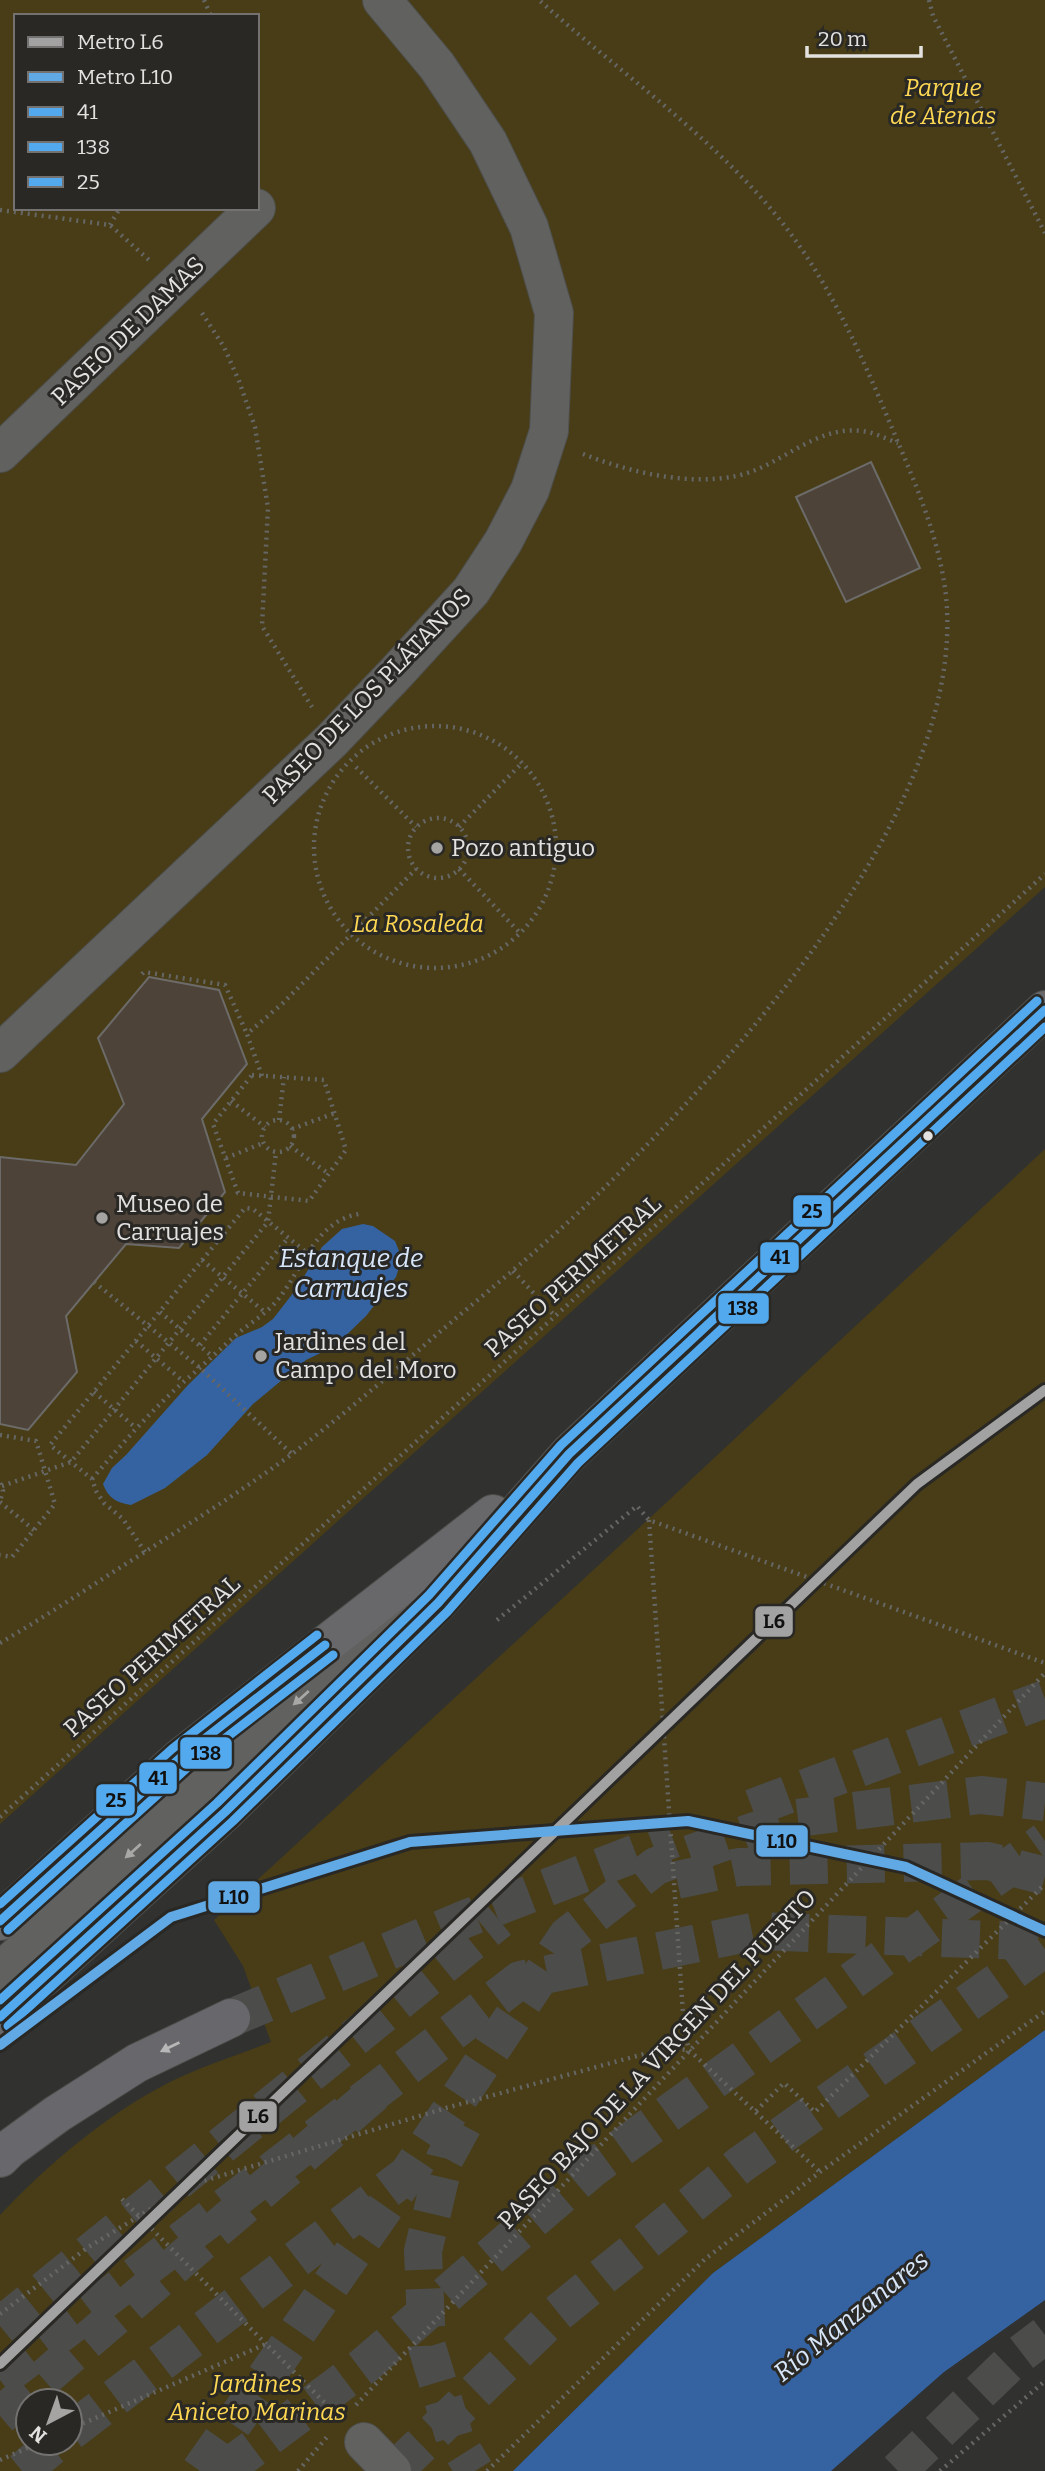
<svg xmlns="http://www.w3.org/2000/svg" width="1045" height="2471" font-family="Bitter,serif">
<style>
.green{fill:#483d17;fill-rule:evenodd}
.water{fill:#3563a2}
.building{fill:#4d4338;stroke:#6c6b69;stroke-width:2}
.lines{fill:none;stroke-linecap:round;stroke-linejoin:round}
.minor-tunnel{stroke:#4c4c4a;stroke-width:38;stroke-dasharray:38 19;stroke-linecap:butt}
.highway-tunnel{stroke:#4c4c4a;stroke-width:38;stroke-dasharray:38 19;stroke-linecap:butt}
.minor-casing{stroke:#4e4e4c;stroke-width:40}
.major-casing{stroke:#4e4e4c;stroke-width:40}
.highway-casing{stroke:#4e4e4c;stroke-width:40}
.path{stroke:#666664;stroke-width:4.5;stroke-dasharray:2 5;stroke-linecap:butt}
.minor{stroke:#616160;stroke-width:38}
.major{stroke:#68686b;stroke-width:38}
.highway{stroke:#68686c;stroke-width:38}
.bus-1-casing{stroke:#292825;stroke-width:14}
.bus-2-casing{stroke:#292825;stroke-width:14}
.bus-3-casing{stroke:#292825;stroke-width:14}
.bus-1{stroke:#53a9ee;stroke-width:9}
.bus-2{stroke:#53a9ee;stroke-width:9}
.bus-3{stroke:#53a9ee;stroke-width:9}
.metro-1-casing{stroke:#292825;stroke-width:16}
.metro-2-casing{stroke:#292825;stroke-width:16}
.metro-1{stroke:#a2a2a2;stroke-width:10}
.metro-2{stroke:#60a9e5;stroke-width:10}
.oneway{fill:#a8a8a6}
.oneway2{fill:#b8b7b7}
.poi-dot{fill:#a5a4a2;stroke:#292825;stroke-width:2.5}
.bus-dot{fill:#e3e2e0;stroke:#292825;stroke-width:2.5}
.labels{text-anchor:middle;stroke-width:6;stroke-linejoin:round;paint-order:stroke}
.park-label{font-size:24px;font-style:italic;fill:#fed853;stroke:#292825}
.street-label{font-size:24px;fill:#e3e2e0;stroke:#292825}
.poi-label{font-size:24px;fill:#e3e2e0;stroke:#292825;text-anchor:start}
.water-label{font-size:26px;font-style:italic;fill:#d7e6f9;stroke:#292825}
.line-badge{stroke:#292825;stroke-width:2.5}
.pale-badge-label{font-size:19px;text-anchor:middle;font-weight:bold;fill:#111}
</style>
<rect width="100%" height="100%" fill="#31312f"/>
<!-- green -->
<g class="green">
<path d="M0,0H1045V887L0,1824ZM16,16H257V208H16Z"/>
<path d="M1045,1149V2030L713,2273L513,2471H0V2215C48,2164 107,2114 170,2082C202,2066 238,2055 271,2042L243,1966L214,1920L667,1502ZM28,2401H70V2443H28Z"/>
</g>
<!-- water -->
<g class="water">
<path d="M363,1224L373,1226L395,1241L402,1258L396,1277L366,1316L335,1346L306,1360L253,1404L207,1455L165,1488L131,1505C117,1503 108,1498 103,1484L112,1468L126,1455L188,1385L236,1338L262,1327L273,1319L297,1288L322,1247L342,1229Z"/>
<polygon points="1045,2030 1045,2300 944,2372 831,2471 513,2471 713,2273"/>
</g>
<!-- building -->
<g class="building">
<polygon points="871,462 920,568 846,602 796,497"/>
<polygon points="149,977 219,990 247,1064 202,1119 225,1192 179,1248 126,1244 66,1316 77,1372 28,1430 0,1424 0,1157 76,1165 124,1104 98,1038"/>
</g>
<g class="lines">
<!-- minor-tunnel -->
<g class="minor-tunnel">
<polyline points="0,2416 377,2091"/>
<polyline points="70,2432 408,2174"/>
<polyline points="22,2471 56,2443"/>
</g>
<!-- highway-tunnel -->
<g class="highway-tunnel">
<polyline points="752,1808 1045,1699"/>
<polyline points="677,1880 739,1867 988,1861 1045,1876"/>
<polyline points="231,2018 465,1919 673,1839"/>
<polyline points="463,2125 445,2158 423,2251 427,2347 455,2439 475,2471"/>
<polyline points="0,2326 499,1920"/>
<polyline points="0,2380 520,1980 756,1931 1023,1941 1045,1947"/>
<polyline points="200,2471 408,2174 567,1936 656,1866 789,1819 981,1795 1045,1802"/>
<polyline points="223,2471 365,2365 593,2168 1045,1841"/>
<polyline points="394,2471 553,2317 740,2165 1045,1948"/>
<polyline points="898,2471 1015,2358 1045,2335"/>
</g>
<defs>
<g id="minor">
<polyline points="0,453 256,208"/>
<polyline points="0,1053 332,740 396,673 471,591 503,542 530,490 549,431 554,313 529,227 488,142 437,66 382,0"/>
<polyline points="0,1972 417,1592"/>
<polyline points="364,2442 392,2471"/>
</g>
<g id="major">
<polyline points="0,1921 180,1758 493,1514"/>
<polyline points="0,2017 225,1812 438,1603 569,1454 1045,1010"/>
</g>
<polyline id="highway" points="0,2158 9,2149 57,2114 137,2063 231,2018"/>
</defs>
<!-- minor casing -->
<use href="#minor" class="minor-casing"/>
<!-- major casing -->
<use href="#major" class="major-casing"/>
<!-- highway casing -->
<use href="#highway" class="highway-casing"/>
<!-- path -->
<g class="path">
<polyline points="204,0 211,16"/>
<polyline points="929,0 933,16 1045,233"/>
<polyline points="0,210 110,225 149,260"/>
<polyline points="110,225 120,208"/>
<polyline points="202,313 224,347 239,381 255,427 268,508 262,626 312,707"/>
<path d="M583,454C629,472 687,486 736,476C781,467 814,425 862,431C874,432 886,439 898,443"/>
<circle cx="435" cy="847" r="121"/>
<polyline points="356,767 416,827"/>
<circle cx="438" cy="848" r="30"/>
<polyline points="459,827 523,762"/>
<polyline points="459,869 521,934"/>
<polyline points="142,974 144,972 225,985 247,1034"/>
<polygon points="252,1075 324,1080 346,1150 309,1201 238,1193 213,1124"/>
<polyline points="262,1076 247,1034 283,1003 416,869"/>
<polyline points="231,1101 265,1127"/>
<polyline points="279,1120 284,1077"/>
<circle cx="278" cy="1136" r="16"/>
<polyline points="292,1129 335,1113"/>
<polyline points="290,1146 329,1174"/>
<polyline points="226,1158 263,1143"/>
<polyline points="202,1260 266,1313"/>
<polyline points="513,1271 555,1316"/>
<polyline points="94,1282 200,1368 292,1454"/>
<polyline points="160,1312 213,1357"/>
<polyline points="136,1341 184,1382"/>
<polyline points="200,1345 288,1238"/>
<polyline points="94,1392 136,1428"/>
<polyline points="0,1435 36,1441 55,1504 12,1557 0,1555"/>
<path d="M92,1479C120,1446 148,1414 180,1385C199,1369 217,1352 236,1335C251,1322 268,1313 280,1297C303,1267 316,1221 359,1214"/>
<polyline points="0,1483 3,1491 0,1501"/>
<polyline points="2,1486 71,1462 180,1329 268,1222 276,1152"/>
<polyline points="0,1502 34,1530"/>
<polyline points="649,1520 684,2028 689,2050 820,2172"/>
<polyline points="145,1552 123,1519 104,1503 96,1491 92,1479 50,1445 245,1208 253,1209 307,1253"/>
<polyline points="497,1620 637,1506 649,1520 1045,1663"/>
<path d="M0,1643C48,1615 94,1584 140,1555C190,1523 240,1492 288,1457C341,1417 392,1373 442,1330C495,1285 550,1241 600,1192C739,1056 967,804 946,596C939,536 915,483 892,428C861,354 828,278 776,215C708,133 618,71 539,0"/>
<polyline points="0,1817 1045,874"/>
<polyline points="756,2111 784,2083 815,2112 1045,1884"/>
<polyline points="122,2199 266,2344"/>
<polyline points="0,2314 87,2248 190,2185 446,2108 666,2048 688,2050"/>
<polyline points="356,2405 1045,1673"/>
<polyline points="70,2429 266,2344 339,2417"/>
<polyline points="0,2460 39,2443"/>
<polyline points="298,2471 327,2437"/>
<polyline points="487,2471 705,2259 820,2172 1045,2011"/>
<polyline points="940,2471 1045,2381"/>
</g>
<!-- minor -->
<use href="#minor" class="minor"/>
<!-- major -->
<use href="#major" class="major"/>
<!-- highway -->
<use href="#highway" class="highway"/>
<defs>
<g id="bus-1">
<polyline points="0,1921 180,1758 325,1645"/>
<polyline points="0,2017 225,1812 438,1603 569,1454 1045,1010"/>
</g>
<g id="bus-2">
<polyline points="8,1930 188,1767 333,1655"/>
<polyline points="8,2026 233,1821 447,1612 578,1463 1045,1027"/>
</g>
<g id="bus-3">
<polyline points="0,1904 172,1749 317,1635"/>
<polyline points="0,2000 217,1803 429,1595 561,1445 1037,1001"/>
</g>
</defs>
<!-- bus-1 casing -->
<use href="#bus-1" class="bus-1-casing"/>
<!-- bus-2 casing -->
<use href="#bus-2" class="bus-2-casing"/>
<!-- bus-3 casing -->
<use href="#bus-3" class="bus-3-casing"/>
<!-- bus-1 -->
<use href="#bus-1" class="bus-1"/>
<!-- bus-2 -->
<use href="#bus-2" class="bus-2"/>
<!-- bus-3 -->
<use href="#bus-3" class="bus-3"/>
<defs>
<polyline id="metro-1" points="0,2364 917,1484 1045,1390"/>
<polyline id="metro-2" points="0,2045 171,1917 410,1842 688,1821 906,1867 1045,1931"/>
</defs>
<!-- metro-1 casing -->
<use href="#metro-1" class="metro-1-casing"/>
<!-- metro-2 casing -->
<use href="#metro-2" class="metro-2-casing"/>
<!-- metro-1 -->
<use href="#metro-1" class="metro-1"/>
<!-- metro-2 -->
<use href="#metro-2" class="metro-2"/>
</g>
<!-- one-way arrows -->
<defs><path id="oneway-solid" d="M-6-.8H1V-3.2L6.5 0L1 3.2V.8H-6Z" transform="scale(1.75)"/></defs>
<g class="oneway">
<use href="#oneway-solid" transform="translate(301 1698) rotate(138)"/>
<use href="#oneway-solid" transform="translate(133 1851) rotate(138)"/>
</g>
<use class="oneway2" href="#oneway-solid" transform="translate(170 2047) rotate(154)"/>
<!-- markers -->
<g class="poi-dot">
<circle cx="437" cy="848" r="7"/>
<circle cx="102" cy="1218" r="7"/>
<circle cx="261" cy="1356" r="7"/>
</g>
<circle class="bus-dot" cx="928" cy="1136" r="6"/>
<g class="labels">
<!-- park labels -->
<g class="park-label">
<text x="943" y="96">Parque<tspan x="943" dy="28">de Atenas</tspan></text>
<text x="418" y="932">La Rosaleda</text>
<text x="257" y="2392">Jardines<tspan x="257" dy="28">Aniceto Marinas</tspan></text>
</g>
<!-- street labels -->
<g class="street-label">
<text transform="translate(128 331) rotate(-44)" y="8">PASEO DE DAMAS</text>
<text transform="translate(367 696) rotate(-46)" y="8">PASEO DE LOS PLÁTANOS</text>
<text transform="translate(573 1276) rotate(-42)" y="8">PASEO PERIMETRAL</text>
<text transform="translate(152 1656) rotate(-42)" y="8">PASEO PERIMETRAL</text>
<text transform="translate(657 2059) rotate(-47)" y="8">PASEO BAJO DE LA VIRGEN DEL PUERTO</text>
</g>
<!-- poi labels -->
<g class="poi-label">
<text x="451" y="856">Pozo antiguo</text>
<text x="116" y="1212">Museo de<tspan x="116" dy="28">Carruajes</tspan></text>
<text x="275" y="1350">Jardines del<tspan x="275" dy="28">Campo del Moro</tspan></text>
</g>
<!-- water labels -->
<g class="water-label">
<text x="351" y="1267">Estanque de<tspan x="351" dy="30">Carruajes</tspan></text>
<text transform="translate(851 2316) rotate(-39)" y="9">Río Manzanares</text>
</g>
</g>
<g class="line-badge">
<rect x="792" y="1194" width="40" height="34" rx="7" fill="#53a9ee"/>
<rect x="759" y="1241" width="41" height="33" rx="7" fill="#53a9ee"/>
<rect x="717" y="1292" width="53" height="33" rx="7" fill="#53a9ee"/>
<rect x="754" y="1605" width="40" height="33" rx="7" fill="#a2a2a2"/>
<rect x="179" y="1736" width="54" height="34" rx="7" fill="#53a9ee"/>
<rect x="138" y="1761" width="40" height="34" rx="7" fill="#53a9ee"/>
<rect x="95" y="1783" width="41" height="34" rx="7" fill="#53a9ee"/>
<rect x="755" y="1824" width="54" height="34" rx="7" fill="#60a9e5"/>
<rect x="207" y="1880" width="54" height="34" rx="7" fill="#60a9e5"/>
<rect x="238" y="2100" width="40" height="33" rx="7" fill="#a2a2a2"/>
</g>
<g class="pale-badge-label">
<text x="812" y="1218">25</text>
<text x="780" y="1264">41</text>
<text x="743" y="1315">138</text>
<text x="774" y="1628">L6</text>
<text x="206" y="1760">138</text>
<text x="158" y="1785">41</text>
<text x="116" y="1807">25</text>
<text x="782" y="1848">L10</text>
<text x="234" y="1904">L10</text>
<text x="258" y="2123">L6</text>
</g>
<!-- legend -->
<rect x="14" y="14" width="245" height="196" fill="#292825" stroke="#737270" stroke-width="2"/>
<rect x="28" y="37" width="35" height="10" fill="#a2a2a2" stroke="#737270" stroke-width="2"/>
<text x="77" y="49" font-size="21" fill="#e3e2e0">Metro L6</text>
<rect x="28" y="72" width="35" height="10" fill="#60a9e5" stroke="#737270" stroke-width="2"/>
<text x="77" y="84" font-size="21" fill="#e3e2e0">Metro L10</text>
<rect x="28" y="107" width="35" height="10" fill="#53a9ee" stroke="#737270" stroke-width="2"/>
<text x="77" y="119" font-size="21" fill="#e3e2e0">41</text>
<rect x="28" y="142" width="35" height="10" fill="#53a9ee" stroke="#737270" stroke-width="2"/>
<text x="77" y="154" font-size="21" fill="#e3e2e0">138</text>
<rect x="28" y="177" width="35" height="10" fill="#53a9ee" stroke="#737270" stroke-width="2"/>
<text x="77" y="189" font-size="21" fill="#e3e2e0">25</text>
<!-- north arrow -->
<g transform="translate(49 2422) rotate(221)"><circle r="33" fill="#292825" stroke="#737270" stroke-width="2"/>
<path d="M0-5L12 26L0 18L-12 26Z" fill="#a5a4a2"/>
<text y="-10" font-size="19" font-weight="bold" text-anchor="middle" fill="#e3e2e0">N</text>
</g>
<!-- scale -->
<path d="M807 46v10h114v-10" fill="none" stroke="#e3e2e0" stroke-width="3.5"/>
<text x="818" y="46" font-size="21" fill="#e3e2e0" stroke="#292825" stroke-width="5" paint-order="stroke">20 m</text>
</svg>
